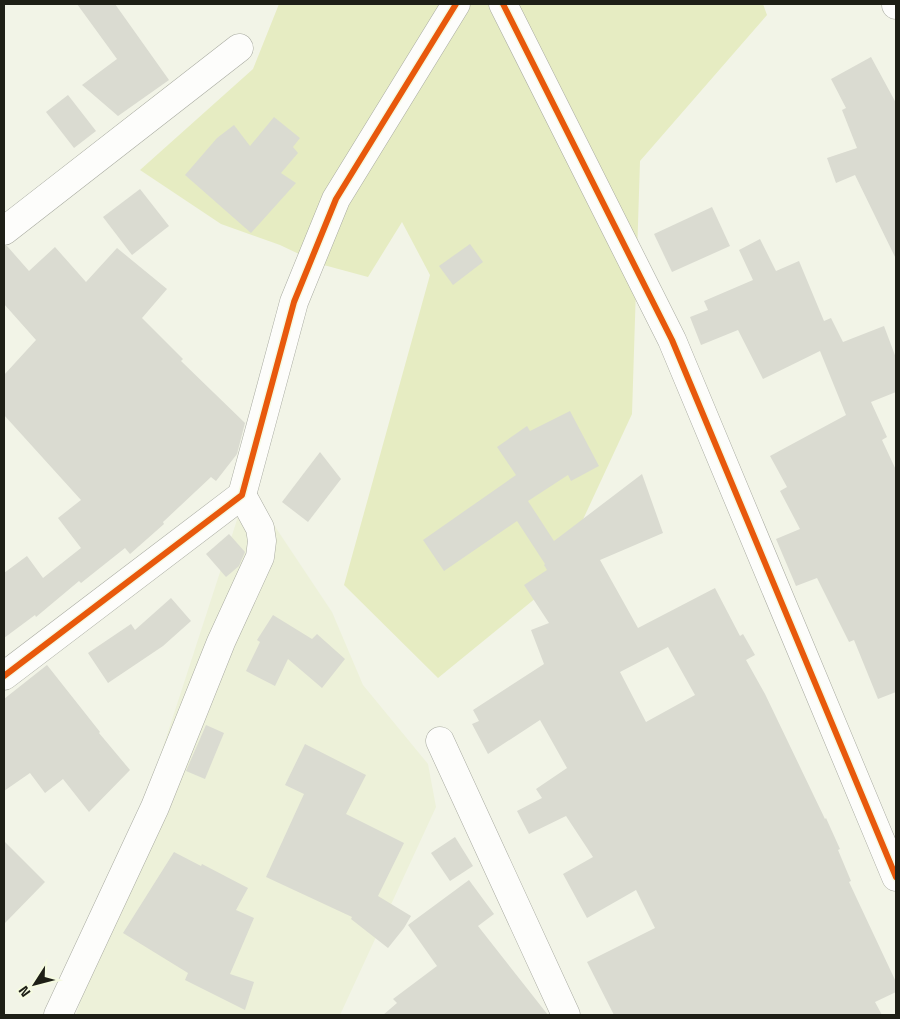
<svg xmlns="http://www.w3.org/2000/svg" width="900" height="1019" font-family="'Titillium Web',sans-serif">
<style>
.built{fill:#edf1d9}
.green{fill:#e6ecc2}
.building{fill:#dadbd1;fill-rule:evenodd}
.lines{fill:none;stroke-linecap:round;stroke-linejoin:round}
.minor-casing{stroke:#a8aaa0;stroke-width:29}
.minor{stroke:#fdfdfb;stroke-width:28}
.cycleway-casing{stroke:#f5fae1;stroke-width:9}
.cycleway{stroke:#e8590c;stroke-width:6}
</style>
<rect width="100%" height="100%" fill="#f2f4e7"/>
<!-- built -->
<polygon class="built" points="248,486 332,612 363,685 428,764 436,807 340,1015 76,1015"/>
<!-- green -->
<polygon class="green" points="279,4 763,4 767,15 640,161 632,414 553,584 438,678 344,585 430,275 402,222 368,277 320,264 280,245 221,224 140,170 253,69"/>
<!-- building -->
<g class="building">
<polygon points="77,4 115,4 169,80 118,116 82,85 117,59"/>
<polygon points="871,57 896,103 896,259 855,175 836,183 827,158 857,148 842,110 846,108 831,79"/>
<polygon points="68,95 96,131 74,148 46,112"/>
<polygon points="274,117 300,138 293,147 298,153 281,173 296,183 251,233 185,175 217,138 234,125 250,146"/>
<polygon points="140,189 169,226 132,255 103,217"/>
<polygon points="712,207 730,246 672,272 654,234"/>
<polygon points="760,239 776,271 799,261 824,321 831,318 843,342 884,326 896,358 896,392 871,402 887,437 882,440 896,470 896,692 878,699 854,640 849,642 817,578 796,586 776,539 800,529 780,491 787,487 770,456 846,415 820,351 763,379 738,330 701,345 690,317 708,310 704,301 753,280 739,250"/>
<polygon points="470,244 483,262 453,285 439,266"/>
<polygon points="4,246 7,246 29,271 55,247 86,282 117,248 167,289 142,318 183,359 181,361 245,423 237,454 216,481 211,477 163,522 164,524 130,554 125,548 81,583 79,581 36,617 35,615 4,638 4,573 27,556 43,578 81,548 58,518 81,500 4,415 4,375 36,340 4,304"/>
<path d="M570,411L599,466L571,481L568,475L528,501L554,541L642,474L663,533L600,560L638,628L715,588L740,636L743,634L755,655L746,660L765,694L825,819L826,818L840,849L838,850L851,881L849,882L896,982V992L875,1002L882,1015H614L587,962L655,928L636,890L587,918L563,874L593,857L566,816L529,834L517,811L542,798L536,789L567,768L540,720L488,754L472,724L479,721L473,710L544,664L531,630L549,623L524,585L547,570L544,565L545,564L517,521L444,571L423,540L516,475L497,447L527,426L530,431ZM668,647L695,695L646,722L620,672Z"/>
<polygon points="320,452 341,479 308,522 282,502"/>
<polygon points="229,534 245,552 239,566 226,577 206,554"/>
<polygon points="171,598 191,621 163,646 108,683 88,653 131,624 135,630"/>
<polygon points="273,615 312,639 317,634 345,659 322,688 288,659 275,686 246,671 260,642 257,640"/>
<polygon points="47,665 100,732 99,733 130,770 89,812 63,779 45,793 30,773 4,791 4,699"/>
<polygon points="206,725 224,733 205,779 186,771"/>
<polygon points="305,744 366,775 346,814 404,843 378,896 411,916 404,928 388,948 351,919 352,917 266,877 304,794 285,785"/>
<polygon points="455,837 473,866 450,881 431,853"/>
<polygon points="4,841 45,882 4,924"/>
<polygon points="174,852 201,866 202,864 248,888 236,910 254,918 230,974 254,982 245,1010 185,980 188,973 123,933"/>
<polygon points="469,880 494,914 478,926 548,1015 383,1015 397,1003 393,999 437,966 408,925"/>
</g>
<g class="lines">
<defs>
<g id="minor">
<polyline points="503,4 672,340 896,877"/>
<polyline points="896,4 896,5"/>
<polyline points="4,231 239,48"/>
<polyline points="4,676 242,495 294,302 336,199 456,4"/>
<polyline points="440,741 566,1015"/>
<polyline points="58,1015 155,807 221,642 260,557 262,541 260,528 242,495"/>
</g>
</defs>
<!-- minor casing -->
<use href="#minor" class="minor-casing"/>
<!-- minor -->
<use href="#minor" class="minor"/>
<defs>
<g id="cycleway">
<polyline points="503,4 672,340 896,877"/>
<polyline points="4,676 242,495 294,302 336,199 456,4"/>
</g>
</defs>
<!-- cycleway casing -->
<use href="#cycleway" class="cycleway-casing"/>
<!-- cycleway -->
<use href="#cycleway" class="cycleway"/>
</g>
<!-- border -->
<rect width="900" height="1019" fill="none" stroke="#1e1f16" stroke-width="10"/>
<!-- north arrow -->
<g transform="translate(35 984) rotate(234)" stroke="#f5fae1" stroke-width="4" paint-order="stroke">
<path d="M0-4L9 19L0 12L-9 19Z" fill="#1e1f16"/>
<text y="-8" font-size="14" font-weight="bold" text-anchor="middle" fill="#1e1f16">N</text>
</g>
</svg>
